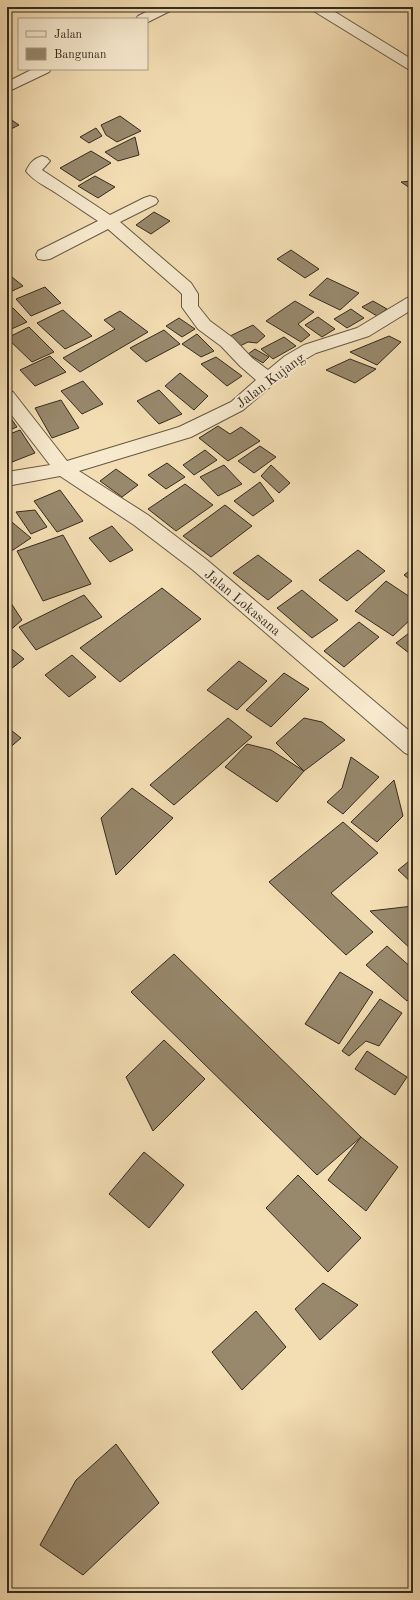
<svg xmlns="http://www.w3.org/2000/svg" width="420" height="1600" font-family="'Old Standard TT',serif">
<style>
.building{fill:#98886c;stroke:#362b1f}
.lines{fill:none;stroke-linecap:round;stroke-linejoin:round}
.minor-casing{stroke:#655844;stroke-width:2}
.minor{fill:#f7e9ce;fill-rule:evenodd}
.labels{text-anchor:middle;stroke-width:4;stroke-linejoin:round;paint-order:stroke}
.street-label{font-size:14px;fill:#362b1f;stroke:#f7e9ce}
</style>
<rect width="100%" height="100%" fill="#f3ddb3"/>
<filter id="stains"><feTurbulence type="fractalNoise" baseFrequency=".005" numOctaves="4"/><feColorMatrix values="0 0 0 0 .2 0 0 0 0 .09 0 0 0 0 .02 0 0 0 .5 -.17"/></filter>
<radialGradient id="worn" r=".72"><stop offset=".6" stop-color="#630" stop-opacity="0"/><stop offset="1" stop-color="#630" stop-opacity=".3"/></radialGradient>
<!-- building -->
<g class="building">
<polygon points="120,116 141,131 117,142 106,135 101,125"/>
<polygon points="7,117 19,125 7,131"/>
<polygon points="96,128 102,136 89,143 80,137"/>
<polygon points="135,137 139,155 118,161 105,152"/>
<polygon points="91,151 111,163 80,181 60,168"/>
<polygon points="95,176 115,187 98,198 78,186"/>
<polygon points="413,181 413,190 401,182"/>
<polygon points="154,212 170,221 151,234 136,225"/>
<polygon points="291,250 319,269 305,278 277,259"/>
<polygon points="7,273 23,286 10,292 7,290"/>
<polygon points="327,278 359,293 340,310 309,295"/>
<polygon points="45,287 61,303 31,316 16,299"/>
<polygon points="295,301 314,312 298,324 310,335 301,342 266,321"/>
<polygon points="373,301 387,309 377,316 362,307"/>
<polygon points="13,308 27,322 7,331 7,310"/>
<polygon points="351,309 364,318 347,328 334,319"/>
<polygon points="63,310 92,336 65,349 37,323"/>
<polygon points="120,311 148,332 80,372 63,358 115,329 104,320"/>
<polygon points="318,317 335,329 322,337 305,325"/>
<polygon points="179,318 195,329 182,337 166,326"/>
<polygon points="253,325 265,336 257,343 248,342 240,346 230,336"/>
<polygon points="29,327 54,352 32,362 7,338"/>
<polygon points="164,330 180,344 146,362 130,348"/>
<polygon points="197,334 214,351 201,357 182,344"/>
<polygon points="389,336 401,342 377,365 350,352"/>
<polygon points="284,337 296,346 273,359 261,349"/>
<polygon points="255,349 269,357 263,363 248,354"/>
<polygon points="50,356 66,372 35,386 20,370"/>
<polygon points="216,357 242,376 227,386 201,364"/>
<polygon points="350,359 376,369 355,383 326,370"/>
<polygon points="180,373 208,396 194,410 165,386"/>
<polygon points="83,381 103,404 82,414 61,391"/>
<polygon points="159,390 182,414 159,424 137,401"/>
<polygon points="61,400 79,428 52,438 35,408"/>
<polygon points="7,413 17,427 7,431"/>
<polygon points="218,426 230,434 241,427 260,441 228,461 199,438"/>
<polygon points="20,430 35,453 7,464 7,435"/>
<polygon points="260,446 276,457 254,473 238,461"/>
<polygon points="205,450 217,460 194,475 183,465"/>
<polygon points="167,463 185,477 166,489 148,475"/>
<polygon points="224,465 242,484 218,496 200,477"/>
<polygon points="271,465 290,483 279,493 261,476"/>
<polygon points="116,469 138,485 122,497 100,481"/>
<polygon points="260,482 274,501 253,516 234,501"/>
<polygon points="185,484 213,505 176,531 148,509"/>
<polygon points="60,490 83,521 57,532 34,501"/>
<polygon points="225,505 252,526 211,557 183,536"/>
<polygon points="35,510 47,527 31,534 16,512"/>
<polygon points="7,518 31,538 7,554"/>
<polygon points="112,526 133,550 110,562 89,538"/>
<polygon points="63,535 91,584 43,601 17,551"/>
<polygon points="358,550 385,571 347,601 319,580"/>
<polygon points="258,555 292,581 268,600 233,573"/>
<polygon points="413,568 413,582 404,575"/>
<polygon points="386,581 413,599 413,617 393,636 355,611"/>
<polygon points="162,588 201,619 120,682 80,648"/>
<polygon points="302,590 338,620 312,638 277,608"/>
<polygon points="84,595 102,617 36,650 19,627"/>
<polygon points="9,600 22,620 7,633 7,602"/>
<polygon points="359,622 379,637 344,667 324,651"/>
<polygon points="413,630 413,656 396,643"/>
<polygon points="7,645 24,659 7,672"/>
<polygon points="72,655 96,677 69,697 45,675"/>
<polygon points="239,661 267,681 237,710 207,690"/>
<polygon points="284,673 309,689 271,727 246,710"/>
<polygon points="228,718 252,737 174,805 150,785"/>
<polygon points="304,718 322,722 345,740 304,771 276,743"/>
<polygon points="7,727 21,738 7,750"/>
<polygon points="247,744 271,750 304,771 277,802 225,767"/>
<polygon points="351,757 379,777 343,814 327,802 342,788"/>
<polygon points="394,780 403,816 377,842 351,822"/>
<polygon points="132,788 173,818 116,875 101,818"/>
<polygon points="343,822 378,853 331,893 373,932 346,955 269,882"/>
<polygon points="413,858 413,884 398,870"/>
<polygon points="413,906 413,951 370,911"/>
<polygon points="387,946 413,969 413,995 407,1001 366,965"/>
<polygon points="174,954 361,1137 317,1175 131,992"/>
<polygon points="340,972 373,992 339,1044 305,1024"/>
<polygon points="380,999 402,1013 379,1046 366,1041 349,1056 342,1051"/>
<polygon points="164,1040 205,1079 153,1131 126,1077"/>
<polygon points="367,1051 407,1077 395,1095 355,1069"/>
<polygon points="361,1137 398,1167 366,1211 328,1180"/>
<polygon points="144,1152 184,1185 149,1228 109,1194"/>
<polygon points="298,1175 361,1238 328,1272 266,1208"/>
<polygon points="323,1283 358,1305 320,1340 295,1309"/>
<polygon points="256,1311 286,1347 242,1390 212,1352"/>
<polygon points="116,1444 159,1503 83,1575 40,1545 76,1480"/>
</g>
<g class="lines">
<defs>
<g id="minor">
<polygon points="156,7 174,7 172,10 148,22 147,19 136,19 138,16"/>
<polygon points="310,7 327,7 413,60 413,70 408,69 312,10"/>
<polygon points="33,69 51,69 49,72 7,92 7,82"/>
<path d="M42,156L47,158L50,161L42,170L110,215L144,198L150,196L156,198L158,201L156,204L120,222L191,283L198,294V306L210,321L233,338L252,358L268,370L285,356L304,345L357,328L407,298L413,297V309L369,336L316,353L297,364L243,410L191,437L79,471L148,515L207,560L413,734V756L405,753L193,570L134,525L60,476L7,486V472L50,465L7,409V390L13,392L67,461L179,427L231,402L256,380L240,366L221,346L198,329L182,307V294L179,291L108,229L50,259L44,260L38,259L36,255L38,251L98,221C84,212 70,202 56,193C46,186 34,182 26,171C30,163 33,159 42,156Z"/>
</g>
</defs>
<!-- minor casing -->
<use href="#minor" class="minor-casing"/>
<!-- minor -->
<use href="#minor" class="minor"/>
</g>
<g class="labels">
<!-- street labels -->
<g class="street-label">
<text transform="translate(270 380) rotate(-37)" y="5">Jalan Kujang</text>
<text transform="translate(243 602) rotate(40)" y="5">Jalan Lokasana</text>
</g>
</g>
<!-- margin -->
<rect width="420" height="1600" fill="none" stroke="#f3ddb3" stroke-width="24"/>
<rect x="8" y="8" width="404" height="1584" fill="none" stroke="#362b1f" stroke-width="2"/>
<rect x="12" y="12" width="396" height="1576" fill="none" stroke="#362b1f"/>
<!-- legend -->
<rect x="18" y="18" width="130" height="52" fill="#f7e9ce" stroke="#aa9d88"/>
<rect x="26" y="31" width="20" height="6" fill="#f7e9ce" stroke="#aa9d88"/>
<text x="54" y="38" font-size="12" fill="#362b1f">Jalan</text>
<rect x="26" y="48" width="20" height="12" fill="#98886c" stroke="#aa9d88"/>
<text x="54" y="58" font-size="12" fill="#362b1f">Bangunan</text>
<rect width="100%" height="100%" filter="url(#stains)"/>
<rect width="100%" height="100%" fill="url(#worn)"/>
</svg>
